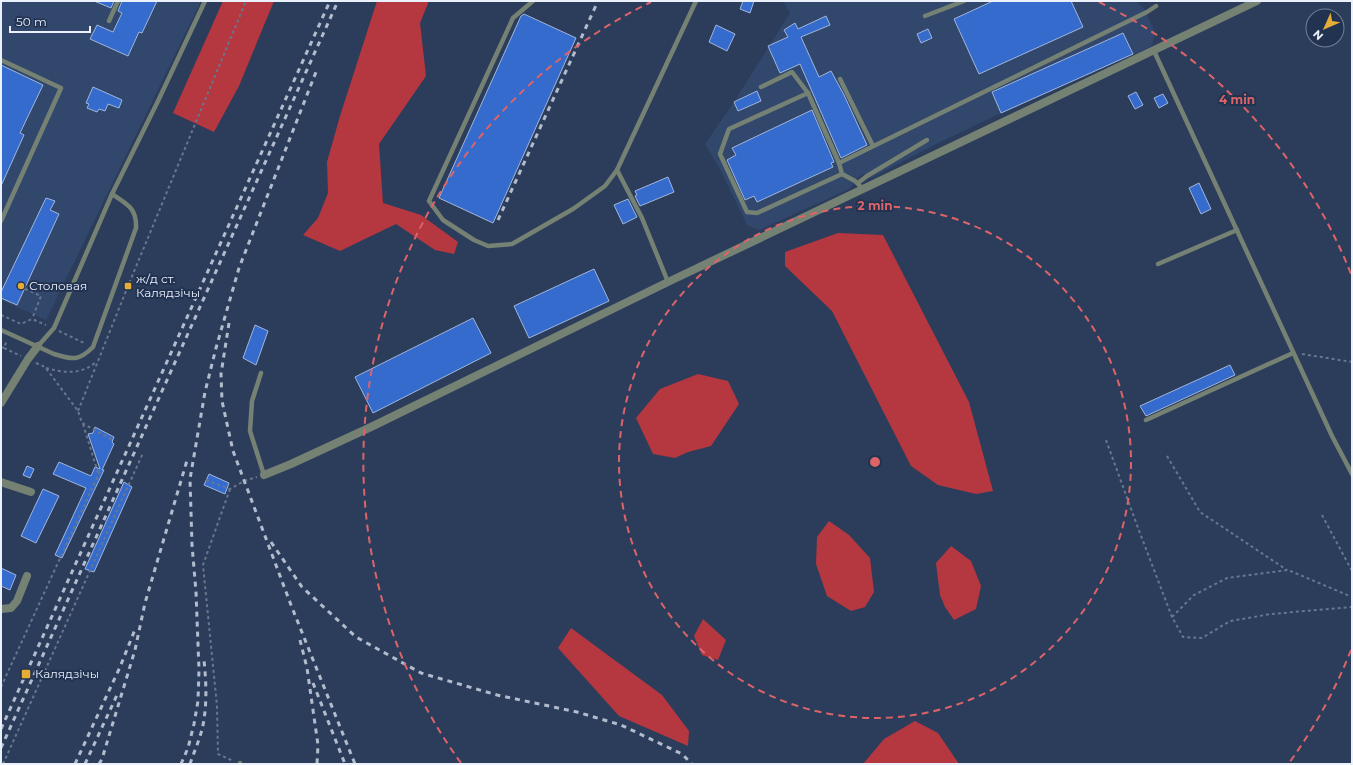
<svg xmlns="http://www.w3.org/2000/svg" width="1353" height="765" font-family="Montserrat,sans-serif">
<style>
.built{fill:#32476c}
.forest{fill:#b5373f}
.building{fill:#356bcc;stroke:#a1b6db}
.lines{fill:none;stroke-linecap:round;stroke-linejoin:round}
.path{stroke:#68768f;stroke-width:2;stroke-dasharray:3 3;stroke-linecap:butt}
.lane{stroke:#758273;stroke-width:4.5}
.street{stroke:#758273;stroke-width:8}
.rail{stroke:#b2bccd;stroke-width:3;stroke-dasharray:5 5;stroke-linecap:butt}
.ring{fill:none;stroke:#dc6468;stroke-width:2;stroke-dasharray:7 5}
.poi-dot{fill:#e6ad36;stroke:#223351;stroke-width:1.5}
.labels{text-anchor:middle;stroke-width:4;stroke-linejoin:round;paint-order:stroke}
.poi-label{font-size:12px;fill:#eaf1fd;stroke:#223351;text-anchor:start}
.centre{fill:#dc6468;stroke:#223351;stroke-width:2}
.ring-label{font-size:12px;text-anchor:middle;font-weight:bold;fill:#dc6468;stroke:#223351;stroke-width:4;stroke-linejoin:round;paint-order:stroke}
</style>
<rect width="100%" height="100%" fill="#2c3d5c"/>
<!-- built -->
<g class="built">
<polygon points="1,1 201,1 46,320 1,300"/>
<polygon points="783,1 1135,1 1144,8 1155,32 1152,46 1001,113 932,146 871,178 864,174 857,178 851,188 759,230 747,225 721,171 705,144 734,102 790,13"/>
</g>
<!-- forest -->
<g class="forest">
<polygon points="223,1 274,1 239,86 214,132 173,113"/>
<polygon points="377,1 429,1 420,23 426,76 379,144 383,203 421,215 458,242 454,254 435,250 396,224 340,251 303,235 318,218 328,193 327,162 340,116"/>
<polygon points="838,233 883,235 969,402 993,491 976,494 938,485 911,466 832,311 785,266 785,252"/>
<polygon points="698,374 728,381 739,404 711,446 688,452 675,458 653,454 636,418 660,389"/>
<polygon points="829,521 849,535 870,558 874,592 865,607 851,611 827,596 816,564 817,537"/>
<polygon points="951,546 971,561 981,586 976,609 954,620 945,607 940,595 936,563"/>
<polygon points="703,619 726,640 718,660 702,655 694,636"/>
<polygon points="571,628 662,695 689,731 688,746 619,716 558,648"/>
<polygon points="915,721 938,733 959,764 863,764 884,739"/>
</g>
<!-- building -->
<g class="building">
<polygon points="94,1 114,1 111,8"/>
<polygon points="122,1 157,1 142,33 139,32 128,56 90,39 97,25 113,32 122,13 118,11"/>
<polygon points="743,1 754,1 750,13 740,9"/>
<polygon points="993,1 1071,1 1083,27 979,74 954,19"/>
<polygon points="524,14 576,38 493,223 439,198 521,16"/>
<polygon points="826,16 830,25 801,37 819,77 831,71 844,95 867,145 841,158 800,64 780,73 768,46 788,37 784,30 795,23 798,29"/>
<polygon points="716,25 735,34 727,51 709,42"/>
<polygon points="928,29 932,38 921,43 917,34"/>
<polygon points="1123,33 1133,54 1001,113 992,92"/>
<polygon points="1,65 43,85 20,133 24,135 1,186"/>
<polygon points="93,87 122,100 119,108 108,104 105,111 99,109 97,112 87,108 89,104 86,103"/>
<polygon points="757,91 761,101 738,111 734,102"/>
<polygon points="1136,92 1143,105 1135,109 1128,96"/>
<polygon points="1163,94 1168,103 1159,108 1154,98"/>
<polygon points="812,110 834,162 831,163 833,167 757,202 754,196 745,200 727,160 736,155 732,148"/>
<polygon points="668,177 674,192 640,206 635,196 637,195 635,191"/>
<polygon points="1199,183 1211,209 1201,214 1189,188"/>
<polygon points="46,198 55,201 50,210 59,214 17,305 1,298 1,292"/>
<polygon points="628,199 637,217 623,224 614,205"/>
<polygon points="594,269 609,301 529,338 514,306"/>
<polygon points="473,318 491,353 373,413 355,377"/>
<polygon points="255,325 268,331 256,365 243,358"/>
<polygon points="1230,365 1235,375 1146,416 1140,406"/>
<polygon points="95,427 114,437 112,442 114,444 102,470 104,470 62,558 55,555 86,488 53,474 59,462 91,476 95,467 100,469 88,434 93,433"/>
<polygon points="27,466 34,469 30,478 23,475"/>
<polygon points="209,474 229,483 225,494 204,485"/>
<polygon points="124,482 132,487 94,572 85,569"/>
<polygon points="43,489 59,496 36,543 21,536"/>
<polygon points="1,568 16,575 10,590 1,586"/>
</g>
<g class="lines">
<!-- path -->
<g class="path">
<polyline points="25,289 41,296 32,319"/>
<polyline points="1,315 21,324 32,319 46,325"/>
<polyline points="59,331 86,344"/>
<polyline points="1,347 4,348 7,340"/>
<polyline points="4,348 21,356"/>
<polyline points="1302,354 1352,362"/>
<polyline points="36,363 45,367 78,411 82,423 113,440"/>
<path d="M46,368C64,373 81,375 96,362"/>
<polyline points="78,411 128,286 246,1"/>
<polyline points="83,424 98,473"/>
<polyline points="1106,440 1138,528 1172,617 1183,637 1202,638 1230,621 1271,614 1352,607"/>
<polyline points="1167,456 1200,512 1287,570"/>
<polyline points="206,480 230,489 244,481 257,477"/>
<polyline points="230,489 203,565 217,706 218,754 233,761"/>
<polyline points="1322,515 1352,571"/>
<polyline points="1172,617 1194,595 1227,578 1288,570 1352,597"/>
<polyline points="1,687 101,469"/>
<polyline points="3,764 143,453"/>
</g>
<!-- lane -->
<g class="lane">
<polyline points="533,1 513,18 429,201 443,220 474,240 488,246 512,244 573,209 605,186 617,170 696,1"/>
<polyline points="925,16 964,1"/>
<polyline points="109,21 118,1"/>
<polyline points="1154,51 1332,436 1352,474"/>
<polyline points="1,60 61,88 1,221"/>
<polyline points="840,79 873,146"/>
<polyline points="761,87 792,72 808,93"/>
<polyline points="839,163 808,93 729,129 720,154 747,212 757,213 842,174"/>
<polyline points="617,170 642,218 668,282"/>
<polyline points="858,183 867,176 927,140"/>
<polyline points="863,189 855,181 842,174 839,163 1147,12 1156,6"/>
<polyline points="1158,264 1237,230"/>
<path d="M1,330L54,354C73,360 79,361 93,347L136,228C137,208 127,204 112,194"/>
<polyline points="38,346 54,328 112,194 158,101 205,1"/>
<polyline points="261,373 252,401 250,431 264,475"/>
<polyline points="1146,420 1293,353"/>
<polyline points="240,764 240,763"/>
</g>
<!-- street -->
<g class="street">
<polyline points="1,403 28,359 38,346"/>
<polyline points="264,475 291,464 371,427 668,282 1257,1"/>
<polyline points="1,482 31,492"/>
<polyline points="1,609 11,608 17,601 27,576"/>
</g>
<!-- rail -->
<g class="rail">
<polyline points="498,220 598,1"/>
<polyline points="229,323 221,374 222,401 233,451 291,605 355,764"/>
<polyline points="271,542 302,587 356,637 421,673 497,695 577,712 621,725 682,754 692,764"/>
<polyline points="300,640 307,668 318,745 317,764"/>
<polyline points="313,683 345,764"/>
<polyline points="1,729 330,1"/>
<polyline points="1,748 338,1"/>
<polyline points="75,764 120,667 136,627"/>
<polyline points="85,764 117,695"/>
<polyline points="99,764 102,759 135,650 145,603 188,457"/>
<polyline points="181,764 188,748 194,724 198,701 199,670 196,592 192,545 190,479 205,392 216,348 239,268 316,72"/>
<path d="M190,764C195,749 202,735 204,719C207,700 206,680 204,660"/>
</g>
</g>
<!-- distance rings -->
<g class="ring">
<circle cx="875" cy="462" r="256"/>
<path d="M1351 650A512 512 0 0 1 1289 763M461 763A512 512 0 0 1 651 2M1099 2A512 512 0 0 1 1351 274"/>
</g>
<!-- markers -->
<g class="poi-dot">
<circle cx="21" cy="286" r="4"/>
<rect x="124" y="282" width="8" height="8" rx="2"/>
<rect x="21" y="669" width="10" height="10" rx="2"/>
</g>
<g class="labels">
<!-- poi labels -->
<g class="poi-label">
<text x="136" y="283">ж/д ст.<tspan x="136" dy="14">Калядзічы</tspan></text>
<text x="29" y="290">Столовая</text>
<text x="35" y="678">Калядзічы</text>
</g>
</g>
<circle cx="875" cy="462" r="6" class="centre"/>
<g class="ring-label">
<text x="1237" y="104">4 min</text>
<text x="875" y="210">2 min</text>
</g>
<!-- border -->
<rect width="1353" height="765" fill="none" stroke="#eaf1fd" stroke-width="4"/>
<!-- north arrow -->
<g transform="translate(1325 28) rotate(225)"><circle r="19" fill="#223351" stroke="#727f96"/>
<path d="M0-3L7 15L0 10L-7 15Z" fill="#e6ad36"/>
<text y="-6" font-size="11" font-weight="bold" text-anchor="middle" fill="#eaf1fd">N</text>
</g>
<!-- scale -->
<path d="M10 26v6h80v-6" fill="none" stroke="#eaf1fd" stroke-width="2"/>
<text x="16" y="26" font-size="12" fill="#eaf1fd" stroke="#223351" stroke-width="3" paint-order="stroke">50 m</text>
</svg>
